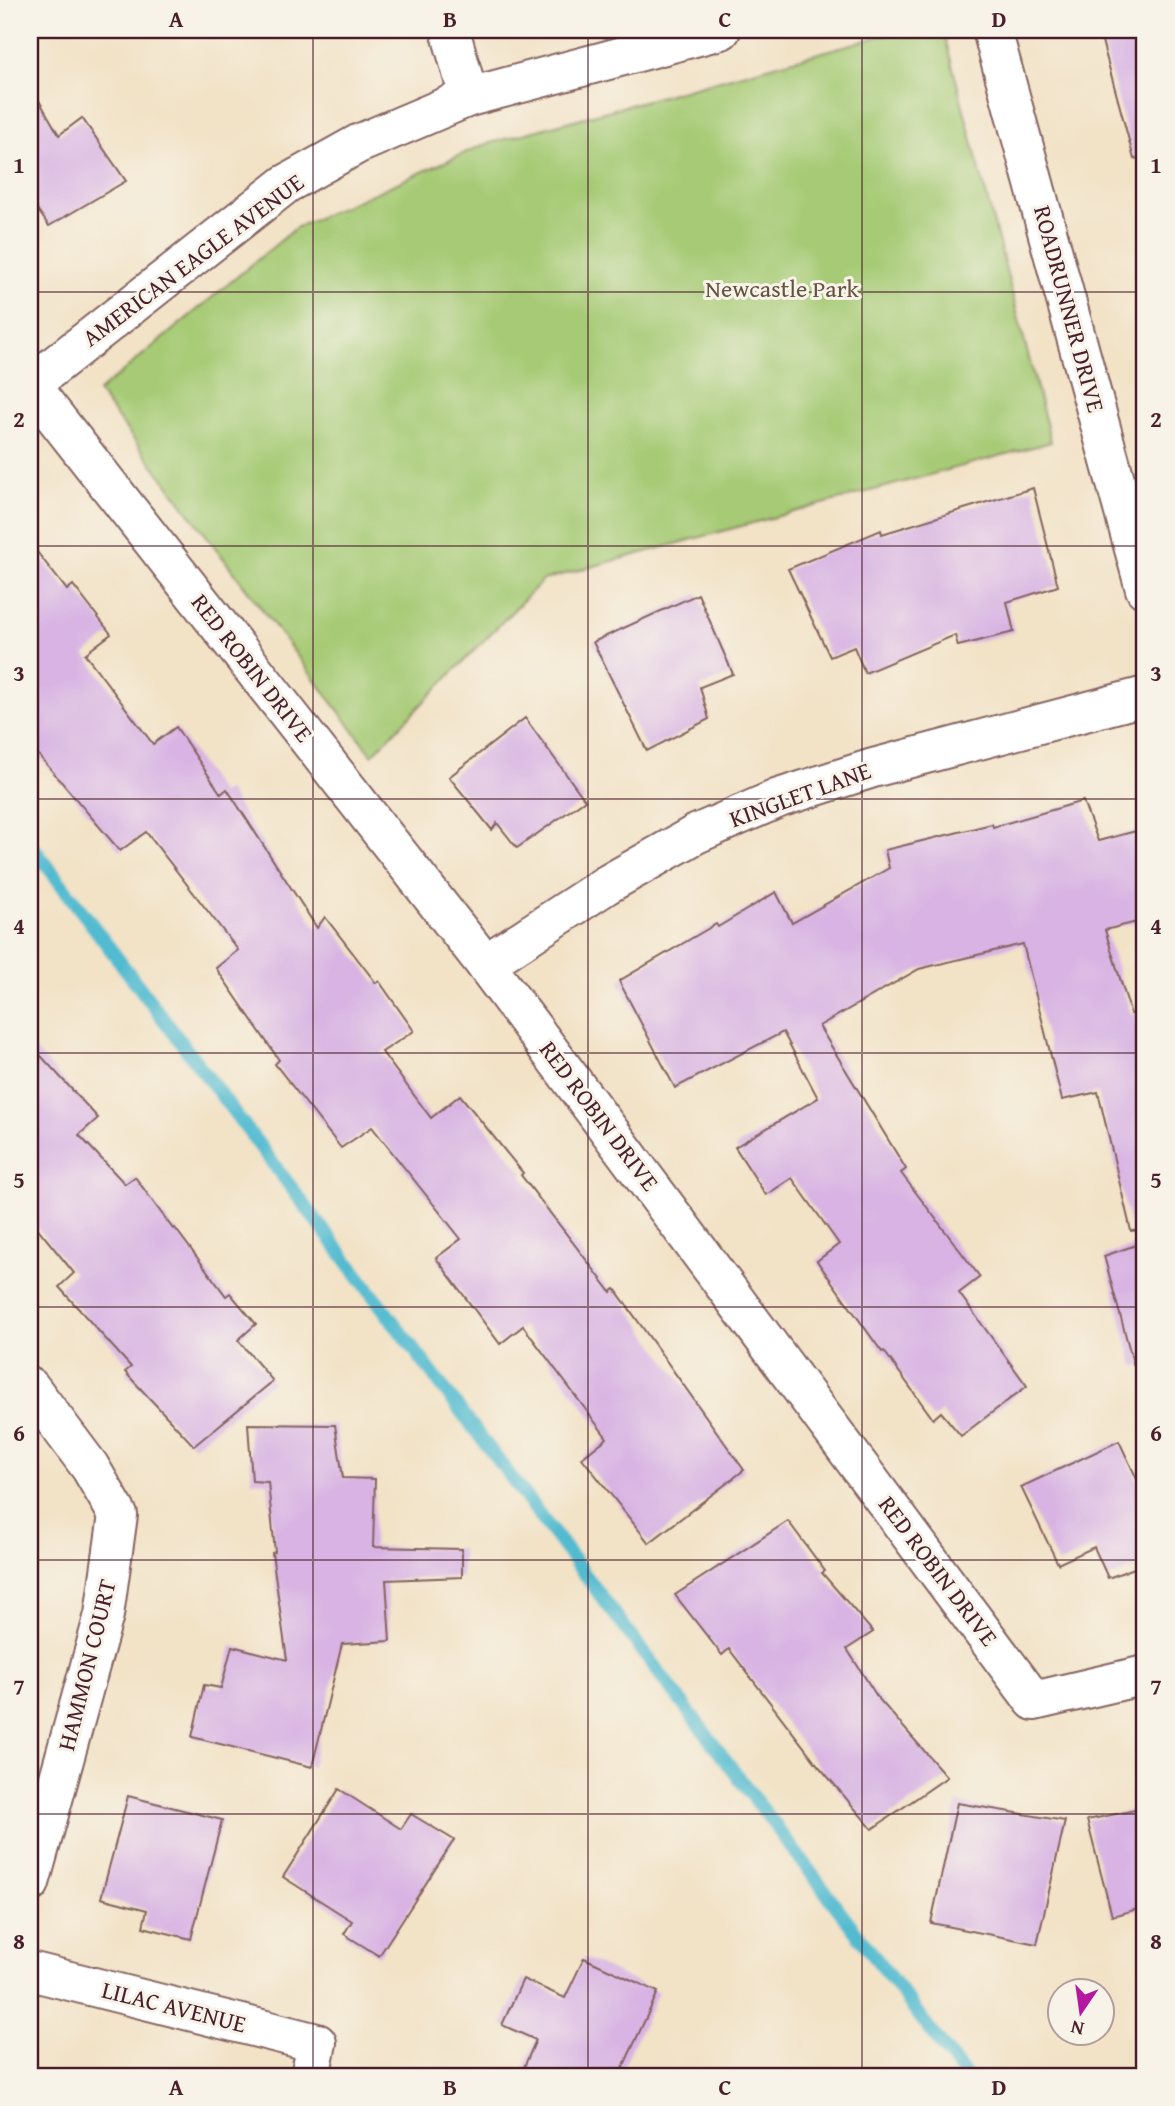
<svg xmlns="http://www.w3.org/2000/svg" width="1175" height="2106" font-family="'Gentium Book Plus',serif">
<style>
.green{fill:#a6ca74;stroke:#787450;stroke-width:2}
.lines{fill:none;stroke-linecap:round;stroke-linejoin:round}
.stream{stroke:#53bbd0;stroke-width:14}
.building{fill:#d8b3e3}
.minor-casing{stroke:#856361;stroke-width:42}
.tertiary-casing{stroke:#856361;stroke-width:42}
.minor{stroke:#fff;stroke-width:38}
.tertiary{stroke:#fff;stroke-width:38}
.grid{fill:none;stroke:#4a1f2b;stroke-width:2;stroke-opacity:0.55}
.labels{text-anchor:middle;stroke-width:6;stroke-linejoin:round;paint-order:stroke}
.street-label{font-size:24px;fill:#4a1f2b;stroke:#f7f3e8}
.park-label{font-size:24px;fill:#665241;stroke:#f7f3e8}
.neatline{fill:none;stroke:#4a1f2b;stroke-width:2.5}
.grid-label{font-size:23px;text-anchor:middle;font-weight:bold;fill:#4a1f2b}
</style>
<rect width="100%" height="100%" fill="#f7f3e8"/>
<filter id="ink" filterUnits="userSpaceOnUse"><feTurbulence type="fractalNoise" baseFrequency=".0143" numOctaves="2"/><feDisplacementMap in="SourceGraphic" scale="14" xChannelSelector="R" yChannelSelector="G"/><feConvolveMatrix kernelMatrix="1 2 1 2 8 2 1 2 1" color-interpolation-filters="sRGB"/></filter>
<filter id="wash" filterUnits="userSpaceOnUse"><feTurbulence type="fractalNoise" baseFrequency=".00686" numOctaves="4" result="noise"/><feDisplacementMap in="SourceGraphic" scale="28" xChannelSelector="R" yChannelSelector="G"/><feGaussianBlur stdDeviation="1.57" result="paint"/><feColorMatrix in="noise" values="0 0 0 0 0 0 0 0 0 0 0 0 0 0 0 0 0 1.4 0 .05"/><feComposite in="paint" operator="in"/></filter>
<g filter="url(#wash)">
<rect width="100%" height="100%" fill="#f2e2c6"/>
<!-- green -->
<polygon class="green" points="903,30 943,30 1051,442 543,580 372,755 98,392 297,227 483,145"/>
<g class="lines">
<!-- stream -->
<polyline class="stream" points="30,843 965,2076"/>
</g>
<g id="blocks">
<!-- building -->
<g class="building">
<polygon points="1099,30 1145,30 1145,157 1134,159"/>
<polygon points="30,85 59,135 82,118 126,181 49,226 30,199"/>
<polygon points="1033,488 1058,586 1007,602 1014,632 958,646 955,635 865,673 854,647 830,657 788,569 881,530 882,534"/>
<polygon points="30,543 67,590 73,585 111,634 85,654 153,744 176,727 221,794 227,789 317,928 325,917 376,983 379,981 414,1031 382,1052 431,1118 460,1095 523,1173 521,1175 611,1292 615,1289 744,1470 649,1543 582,1458 607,1438 523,1326 500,1344 436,1258 461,1239 372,1127 341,1148 275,1064 279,1060 216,968 238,950 146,832 120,851 30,745"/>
<polygon points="698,594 733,674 700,687 709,719 647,751 593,642"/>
<polygon points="525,718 585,800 517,848 497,823 492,830 449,777"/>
<polygon points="1083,801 1098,841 1136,831 1145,867 1145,920 1105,930 1131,1014 1145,1011 1145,1230 1131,1231 1098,1092 1062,1100 1023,944 919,969 819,1026 906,1169 901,1173 980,1277 959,1293 1027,1386 961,1436 941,1412 933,1419 884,1351 882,1352 817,1261 839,1244 792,1178 766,1195 735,1147 818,1098 783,1032 675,1088 619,981 716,924 718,927 776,892 792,923 889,868 885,850 992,824 993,827"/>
<polygon points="30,1044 98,1118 79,1135 125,1184 135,1177 173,1229 175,1228 226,1296 230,1293 256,1324 238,1340 273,1381 194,1446 125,1372 131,1367 59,1287 74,1273 30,1219"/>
<polygon points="1145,1242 1145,1365 1134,1366 1104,1256"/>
<polygon points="248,1424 335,1425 343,1478 375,1479 373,1547 462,1549 462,1577 386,1580 390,1641 342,1644 312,1767 192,1737 204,1685 221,1688 232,1646 287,1660 272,1553 275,1552 268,1482 252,1481"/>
<polygon points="1119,1441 1145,1496 1145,1564 1108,1578 1094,1547 1058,1564 1021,1487"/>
<polygon points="788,1521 825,1571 822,1573 873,1632 847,1649 878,1698 947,1777 872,1829 817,1764 729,1649 722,1655 675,1595"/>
<polygon points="339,1789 401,1829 411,1814 454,1840 379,1956 344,1934 352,1921 283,1877"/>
<polygon points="128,1796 222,1820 191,1939 143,1927 147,1910 101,1898"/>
<polygon points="957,1803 1065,1821 1037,1944 931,1923"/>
<polygon points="1145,1808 1145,1907 1112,1916 1087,1820"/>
<polygon points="584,1958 658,1992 619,2076 520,2076 536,2040 502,2025 523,1979 565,1998"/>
</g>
</g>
</g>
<g filter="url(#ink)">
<use href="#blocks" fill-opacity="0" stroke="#856361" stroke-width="2"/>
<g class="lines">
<defs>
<g id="minor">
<polyline points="450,30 469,97"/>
<polyline points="992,30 1145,589"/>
<polyline points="30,385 485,964 1034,1701 1145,1675"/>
<polyline points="485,964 606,885 696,834 779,798 873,768 1145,696"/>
<polyline points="30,1387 90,1467 118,1515 104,1615 30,1883"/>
<polyline points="30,1971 317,2043 310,2076"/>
</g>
<polyline id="tertiary" points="30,385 286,184 358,144 469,97 721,30"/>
</defs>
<!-- minor casing -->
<use href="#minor" class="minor-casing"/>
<!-- tertiary casing -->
<use href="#tertiary" class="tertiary-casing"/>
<!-- minor -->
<use href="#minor" class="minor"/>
<!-- tertiary -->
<use href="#tertiary" class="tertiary"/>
</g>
</g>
<!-- grid -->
<path class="grid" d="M313,30V2076M588,30V2076M862,30V2076M30,292H1145M30,546H1145M30,799H1145M30,1053H1145M30,1307H1145M30,1560H1145M30,1814H1145"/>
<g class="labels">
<!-- street labels -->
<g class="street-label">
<text transform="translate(193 260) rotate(-37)" y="8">AMERICAN EAGLE AVENUE</text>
<text transform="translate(1069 309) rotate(75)" y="8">ROADRUNNER DRIVE</text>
<text transform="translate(252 668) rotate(52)" y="8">RED ROBIN DRIVE</text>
<text transform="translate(800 795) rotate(-20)" y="8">KINGLET LANE</text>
<text transform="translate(599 1116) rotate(53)" y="8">RED ROBIN DRIVE</text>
<text transform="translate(938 1571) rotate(53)" y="8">RED ROBIN DRIVE</text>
<text transform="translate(87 1665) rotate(-76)" y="8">HAMMON COURT</text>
<text transform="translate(174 2007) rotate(14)" y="8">LILAC AVENUE</text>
</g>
<!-- park labels -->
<g class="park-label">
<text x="782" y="297">Newcastle Park</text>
</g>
</g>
<!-- margin -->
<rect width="1175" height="2106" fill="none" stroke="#f7f3e8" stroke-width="77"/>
<!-- north arrow -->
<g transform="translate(1081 2012) rotate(193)"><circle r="33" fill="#f7f3e8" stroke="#b29e9c" stroke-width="2"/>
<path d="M0-5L12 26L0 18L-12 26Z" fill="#b5179e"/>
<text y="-10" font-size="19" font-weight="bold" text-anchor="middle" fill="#4a1f2b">N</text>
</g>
<rect x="38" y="38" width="1098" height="2030" class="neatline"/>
<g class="grid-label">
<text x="176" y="27">A</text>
<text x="450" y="27">B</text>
<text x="725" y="27">C</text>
<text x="999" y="27">D</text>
<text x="19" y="173">1</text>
<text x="1156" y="173">1</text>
<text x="19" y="427">2</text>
<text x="1156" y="427">2</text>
<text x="19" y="681">3</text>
<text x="1156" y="681">3</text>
<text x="19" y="934">4</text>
<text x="1156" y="934">4</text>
<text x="19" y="1188">5</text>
<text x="1156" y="1188">5</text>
<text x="19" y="1441">6</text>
<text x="1156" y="1441">6</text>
<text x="19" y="1695">7</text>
<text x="1156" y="1695">7</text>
<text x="19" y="1949">8</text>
<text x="1156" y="1949">8</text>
<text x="176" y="2095">A</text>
<text x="450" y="2095">B</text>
<text x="725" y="2095">C</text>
<text x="999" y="2095">D</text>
</g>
</svg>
